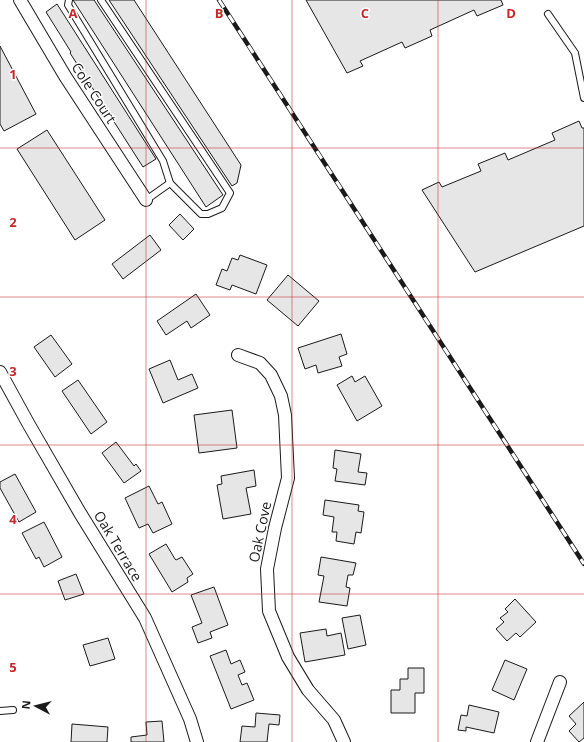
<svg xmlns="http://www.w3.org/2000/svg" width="584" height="742" font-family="'Open Sans',sans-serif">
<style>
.building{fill:#e6e6e6;stroke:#1a1a1a}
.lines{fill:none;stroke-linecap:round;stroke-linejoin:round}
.service-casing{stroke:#1a1a1a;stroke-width:8}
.minor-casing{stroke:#1a1a1a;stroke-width:14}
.service{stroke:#fff;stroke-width:6}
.minor{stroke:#fff;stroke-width:12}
.rail-casing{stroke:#1a1a1a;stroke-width:4.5}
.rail{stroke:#fff;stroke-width:3;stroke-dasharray:9;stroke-linecap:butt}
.grid{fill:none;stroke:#c62828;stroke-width:1;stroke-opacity:0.55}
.labels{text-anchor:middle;stroke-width:3;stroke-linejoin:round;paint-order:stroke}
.street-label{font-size:14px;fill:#1a1a1a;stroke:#fff}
.grid-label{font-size:13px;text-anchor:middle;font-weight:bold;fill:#c62828;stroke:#fff;stroke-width:3;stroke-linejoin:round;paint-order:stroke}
</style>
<rect width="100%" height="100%" fill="#fff"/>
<!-- building -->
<g class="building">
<polygon points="73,0 94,0 223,195 206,207"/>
<polygon points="109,0 134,0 241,165 237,183 232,186"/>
<polygon points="306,0 501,0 503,5 477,16 474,10 430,30 432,36 405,48 402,42 360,61 363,66 347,73"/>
<polygon points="57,4 156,159 143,167 70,53 71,52 46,12"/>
<polygon points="0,46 36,114 4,131 0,124"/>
<polygon points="579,121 582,128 584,128 584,226 475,272 422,190 439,182 442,187 481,171 478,164 505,153 508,160 555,140 552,133"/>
<polygon points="47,130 105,220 75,240 17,149"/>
<polygon points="180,214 194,229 183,240 169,225"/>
<polygon points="150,235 161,250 123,279 112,264"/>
<polygon points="240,255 267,265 256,294 232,285 230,290 216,285 222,269 227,271 232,258 238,260"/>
<polygon points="288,275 319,301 298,326 267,300"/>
<polygon points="196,294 210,315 191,328 187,321 166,335 157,321"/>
<polygon points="341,334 347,354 339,357 342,366 318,373 316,365 305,369 298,348"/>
<polygon points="51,335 72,364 55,377 34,347"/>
<polygon points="170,360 178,380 192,374 198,388 163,403 149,369"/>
<polygon points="352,376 355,382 365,376 382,406 357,421 337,385"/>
<polygon points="78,380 107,422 91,434 62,391"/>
<polygon points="232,410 237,448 199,453 194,415"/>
<polygon points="116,442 134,466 136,464 141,471 124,483 102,453"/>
<polygon points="335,450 361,454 358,472 367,473 365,485 335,481 337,469 333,468"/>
<polygon points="254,470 256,486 246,488 251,514 223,519 217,485 222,484 221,476"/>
<polygon points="15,474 36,512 19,522 0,488 0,482"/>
<polygon points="149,486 158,504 162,502 172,524 153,533 148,524 139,528 125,498"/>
<polygon points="325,500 359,505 358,511 364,512 361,533 356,532 354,544 336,541 337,532 332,532 334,517 323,515"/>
<polygon points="44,522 62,557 44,567 39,557 36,559 22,533"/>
<polygon points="166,544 175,559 176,560 182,557 193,574 187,578 188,582 172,592 149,554"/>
<polygon points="321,557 356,563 353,575 348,575 346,587 350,588 347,606 319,602 324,576 318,575"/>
<polygon points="76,574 84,594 65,600 58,581"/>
<polygon points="214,587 228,625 210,632 212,638 198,643 192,627 202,623 191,595"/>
<polygon points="515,599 536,622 520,637 516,633 507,641 496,629 504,622 500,618 508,612 505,609"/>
<polygon points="360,615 366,645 348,649 342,618"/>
<polygon points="326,629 327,636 341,633 345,655 305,662 300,633"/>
<polygon points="108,638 115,659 90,666 83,645"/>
<polygon points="226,650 231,664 240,660 245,672 238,675 242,685 247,683 254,700 231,709 210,656"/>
<polygon points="505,660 527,669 514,700 492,690"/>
<polygon points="408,668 424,668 424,693 415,693 415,713 391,713 391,690 400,690 400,679 408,679"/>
<polygon points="584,702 584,738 579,742 569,731 576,724 569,716"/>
<polygon points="469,705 499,712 494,733 466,727 466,731 458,730 461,715 467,716"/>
<polygon points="256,713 280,715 279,725 269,724 267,742 240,742 242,726 255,727"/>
<polygon points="162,721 164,742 131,742 131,737 147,735 146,722"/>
<polygon points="72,724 108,727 107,742 71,742"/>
</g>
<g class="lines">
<defs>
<g id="service">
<polyline points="69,0 68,5 163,161 170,183 201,214 208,214 222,208 230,193 101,0"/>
<polyline points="548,14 575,53 584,98"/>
<polyline points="146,200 170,183"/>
<polyline points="0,711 13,710"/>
</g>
<g id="minor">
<polyline points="20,0 65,76 146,200"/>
<polyline points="238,355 260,363 271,375 281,396 285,415 288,478 275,528 267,569 269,611 288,657 308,690 334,720 344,742"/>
<polyline points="0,372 28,423 80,513 145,618 190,719 197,742"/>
<polyline points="537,742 560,682"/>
</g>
</defs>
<!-- service casing -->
<use href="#service" class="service-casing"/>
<!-- minor casing -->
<use href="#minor" class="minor-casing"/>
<!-- service -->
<use href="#service" class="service"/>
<!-- minor -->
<use href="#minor" class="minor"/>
<defs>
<polyline id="rail" points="219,0 584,564"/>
</defs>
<!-- rail casing -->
<use href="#rail" class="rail-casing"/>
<!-- rail -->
<use href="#rail" class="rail"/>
</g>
<!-- grid -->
<path class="grid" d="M146,0V742M292,0V742M438,0V742M0,148H584M0,297H584M0,445H584M0,594H584"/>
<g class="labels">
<!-- street labels -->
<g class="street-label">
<text transform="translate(94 93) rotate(57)" y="5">Cole Court</text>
<text transform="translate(260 532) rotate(-78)" y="5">Oak Cove</text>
<text transform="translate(118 546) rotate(59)" y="5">Oak Terrace</text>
</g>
</g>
<g class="grid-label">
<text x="73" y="18">A</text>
<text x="219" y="18">B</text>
<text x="365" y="18">C</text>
<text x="511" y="18">D</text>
<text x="13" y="79">1</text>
<text x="13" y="227">2</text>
<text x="13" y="376">3</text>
<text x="13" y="524">4</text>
<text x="13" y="672">5</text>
</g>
<!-- north arrow -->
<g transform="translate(36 706) rotate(277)" stroke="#ffffff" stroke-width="3" paint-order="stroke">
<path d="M0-3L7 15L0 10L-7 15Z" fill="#1a1a1a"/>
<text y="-6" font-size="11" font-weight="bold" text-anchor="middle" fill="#1a1a1a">N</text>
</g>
</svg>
